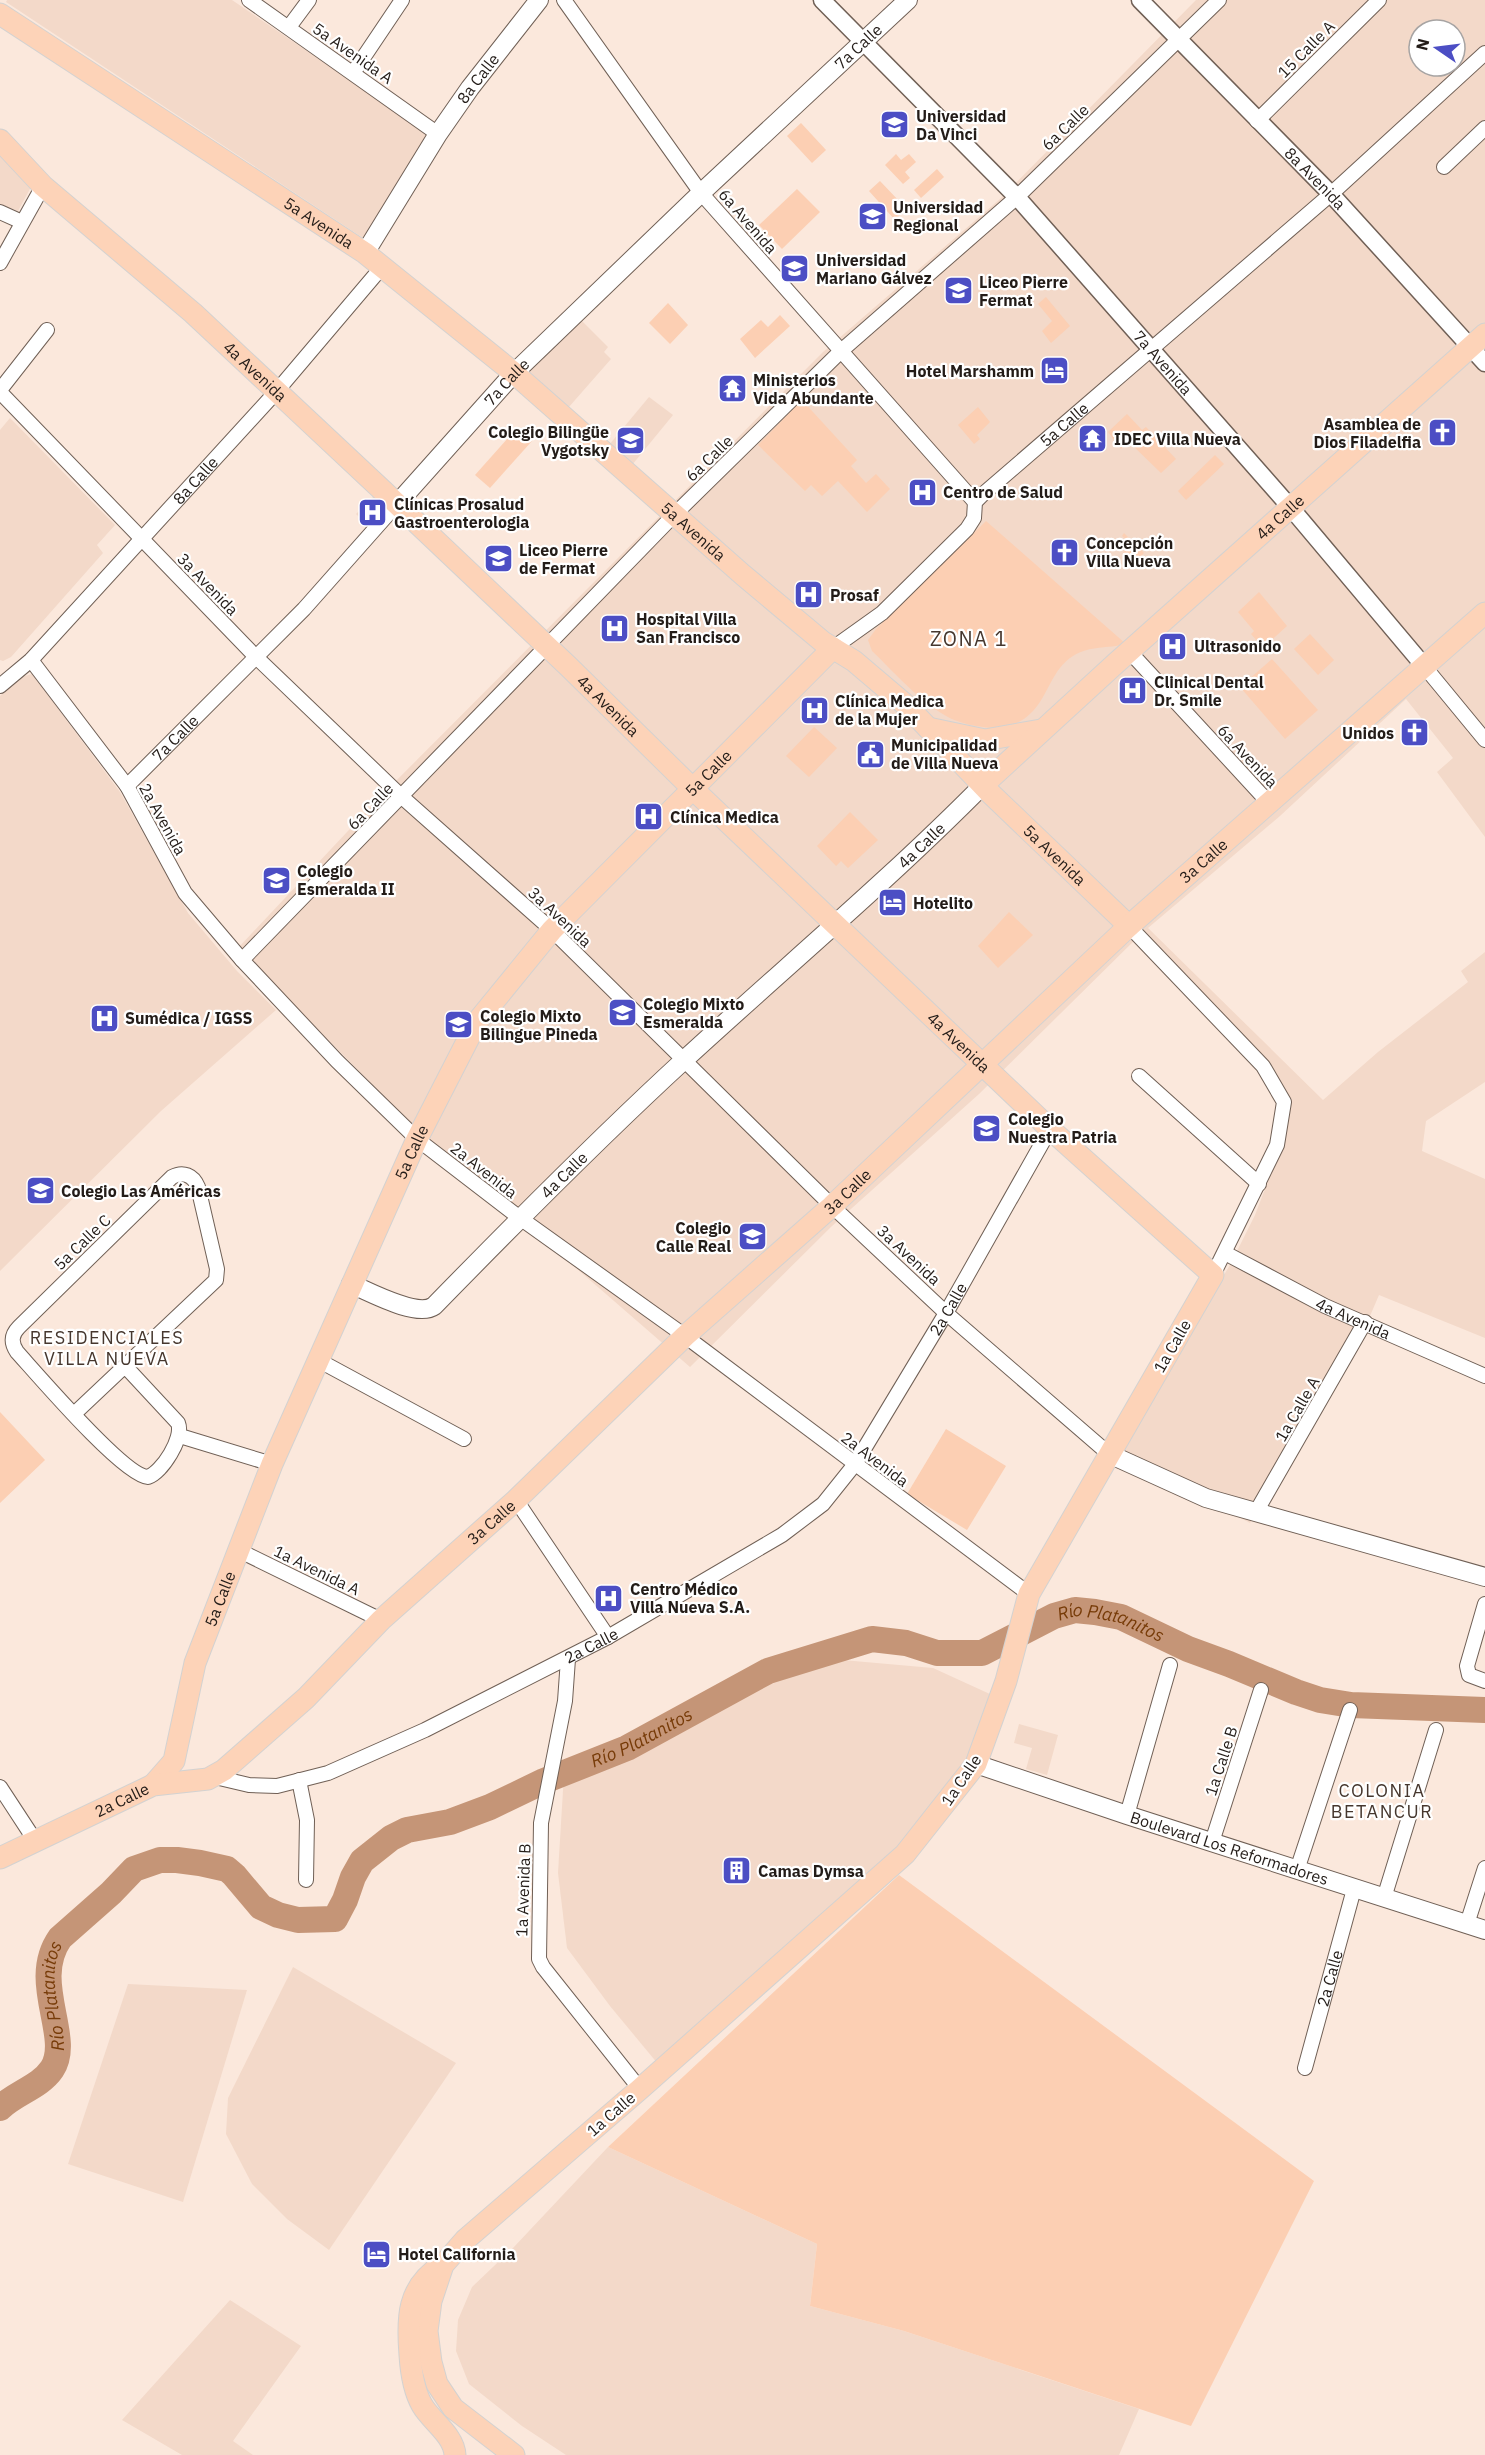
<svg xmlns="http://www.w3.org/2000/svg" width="1485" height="2455" font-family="'IBM Plex Sans',sans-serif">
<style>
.built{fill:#f3d9c9;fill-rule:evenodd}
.green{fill:#fccfb3}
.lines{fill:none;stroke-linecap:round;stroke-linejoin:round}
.river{stroke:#c59577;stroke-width:26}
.minor-casing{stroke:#706056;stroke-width:16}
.tertiary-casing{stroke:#706056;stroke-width:19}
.secondary-casing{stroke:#706056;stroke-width:20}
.primary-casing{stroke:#d3d2d1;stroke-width:23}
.minor{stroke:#fff;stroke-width:14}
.tertiary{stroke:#fff;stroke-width:16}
.secondary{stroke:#fff;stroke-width:18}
.primary{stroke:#fdd3b8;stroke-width:21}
.labels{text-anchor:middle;stroke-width:4.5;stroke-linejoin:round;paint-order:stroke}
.street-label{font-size:16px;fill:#231c18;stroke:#fff}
.poi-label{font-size:16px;font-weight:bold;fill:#231c18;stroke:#fff;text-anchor:start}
.neighbourhood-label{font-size:18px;letter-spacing:1.5px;fill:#46372e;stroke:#fff}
.water-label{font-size:18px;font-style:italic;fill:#773b08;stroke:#fff}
.quarter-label{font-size:20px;letter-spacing:1.5px;fill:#46372e;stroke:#fff}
</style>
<rect width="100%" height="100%" fill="#fbe8dc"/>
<!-- built -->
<g class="built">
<polygon points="7,0 232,0 430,135 363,238 6,2"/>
<path d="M1196,0H1485V837L1437,772L1453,758L1406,699L1280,816L1148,928L1323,1100L1378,1052L1468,982L1461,971L1485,952V1082L1426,1121L1422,1151L1485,1179V1338L1379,1295L1370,1316L1250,1523L1124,1455L1116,1468L1109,1465L1230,1265L1255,1215L1284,1140L1279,1082L1141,934L979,1094L832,1226L690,1367L417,1130L238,948L378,799L823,352L1000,199ZM1419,30H1455V66H1419Z"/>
<polygon points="0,156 31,187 18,211 0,204"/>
<polygon points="581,320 608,347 604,352 611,359 568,408 527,373"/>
<polygon points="649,397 673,415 632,465 609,445"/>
<polygon points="10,418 115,525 97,545 103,553 11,657 3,661 0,660 0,430"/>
<polygon points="374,496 389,512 372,529 356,514"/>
<polygon points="32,674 120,792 188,913 237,971 276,1010 161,1111 0,1271 0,696 18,678"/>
<polygon points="820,1658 933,1668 1003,1700 985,1748 900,1847 658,2064 610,2006 567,1948 558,1873 564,1774 713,1687"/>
<polygon points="1019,1724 1058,1735 1047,1775 1026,1769 1032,1748 1014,1743"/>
<polygon points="293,1967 456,2063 329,2250 287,2219 252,2184 226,2134 228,2098"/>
<polygon points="128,1984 247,1990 183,2202 68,2164"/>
<polygon points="608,2147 817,2244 810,2306 904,2331 1139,2409 1119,2455 566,2455 522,2426 469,2384 456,2351 458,2320 472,2287 513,2248"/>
<polygon points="230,2300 301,2346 233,2441 253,2455 182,2455 122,2420"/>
</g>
<!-- green -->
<g class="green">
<polygon points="801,123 826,150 812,163 787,136"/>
<polygon points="896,154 901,160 909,154 916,162 905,172 910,178 903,184 885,165"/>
<polygon points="937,169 944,177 921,198 914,190"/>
<polygon points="880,181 899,201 895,206 902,213 895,220 869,191"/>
<polygon points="797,189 820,212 782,249 759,225"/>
<polygon points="1046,297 1070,326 1051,343 1042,331 1052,321 1038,304"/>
<polygon points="668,303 688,325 670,344 649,323"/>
<polygon points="780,315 790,326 755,358 740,339 761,320 768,327"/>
<polygon points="802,400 857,460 851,466 866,483 876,474 890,489 867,512 838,481 822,496 811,485 805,491 758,445"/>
<polygon points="978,407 990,422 977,435 980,439 974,444 958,425"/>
<polygon points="1127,414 1142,430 1146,427 1176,459 1161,473 1128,441 1121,449 1108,432"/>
<polygon points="517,428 532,441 490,488 475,475"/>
<polygon points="1215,455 1224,464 1186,500 1178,491"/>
<path d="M986,521L1126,644C1107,649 1091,645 1073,656C1052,669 1049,694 1033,711C1020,725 1003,730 983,727C974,726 965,724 957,721C927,710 895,673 872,651L868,640L876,629Z"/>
<polygon points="1124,533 1144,553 1133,564 1123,553 1127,548 1128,541 1122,536"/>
<polygon points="1259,592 1287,626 1263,648 1251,634 1254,631 1238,612"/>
<polygon points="1310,634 1334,660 1318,675 1294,649"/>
<polygon points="1272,659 1318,710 1285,739 1240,687"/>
<polygon points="814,727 837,748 809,777 786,756"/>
<polygon points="850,812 878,840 848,868 841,861 836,866 817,846"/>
<polygon points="1009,912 1033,935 998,968 978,946"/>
<polygon points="0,1412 45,1460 0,1503"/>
<polygon points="946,1429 1006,1466 967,1530 907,1494"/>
<polygon points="899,1875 1314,2181 1191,2426 904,2331 810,2306 817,2244 608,2147"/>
</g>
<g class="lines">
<!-- river -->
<path class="river" id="s1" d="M0,2108C15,2093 40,2087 52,2069C73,2037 29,1982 60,1938L111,1893L134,1869L160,1860H177L200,1863L227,1869L234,1875L261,1907L278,1915L298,1920L335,1919L345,1900L353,1877L362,1861L391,1838L407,1830L450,1822L490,1807L544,1781L627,1748L768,1671L872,1639L906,1643L937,1653H982L1054,1616L1075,1610L1095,1612L1121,1617L1188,1649L1229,1664L1296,1692L1320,1700L1351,1705L1485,1710"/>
<defs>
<g id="minor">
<polyline points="249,0 438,134"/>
<polyline points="564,0 701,193 975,502"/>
<polyline points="289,27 309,0"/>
<polyline points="353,73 402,0"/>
<polyline points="1257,121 1379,0"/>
<polyline points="1444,167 1485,128"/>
<polyline points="0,212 22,222"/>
<polyline points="0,263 43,186"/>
<polyline points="0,390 47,330"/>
<polyline points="0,392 255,656 350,747 402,797 552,930 832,1206 946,1313 1109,1454"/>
<path id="s2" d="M833,648L882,613L967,529L974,518L975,502L982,495L1331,194L1485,53"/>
<polyline points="1129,651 1269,803"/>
<polyline points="31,660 127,786 185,893 242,960 337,1061 417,1139 520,1218 685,1336 1029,1594"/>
<polyline points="1424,666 1485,740"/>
<path id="s3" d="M0,686L31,660L276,392L382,267"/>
<path id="s4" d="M127,786L304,609L397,504"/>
<polyline points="1129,926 1263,1066 1284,1102 1277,1145 1213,1275"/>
<polyline points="242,960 674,515 841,351 1017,197 1219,0"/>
<polyline points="1139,1076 1259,1184"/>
<path id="s5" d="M1225,1253L1325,1306L1485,1376"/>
<polyline points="318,1360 464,1439"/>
<path d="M74,1414L216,1280L217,1269L198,1187C193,1175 183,1171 172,1177L19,1327C11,1335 11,1343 17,1352C37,1374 124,1476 148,1477C162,1472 184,1438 178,1423L125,1366"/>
<polyline points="180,1436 272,1464"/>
<polyline points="516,1500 608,1637"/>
<polyline points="1256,1512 1365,1322"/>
<polyline points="238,1550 381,1620"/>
<polyline points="1485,1604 1467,1666 1469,1675 1485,1681"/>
<polyline points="568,1659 565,1701 541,1823 539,1959 543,1967 640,2089"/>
<path id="s6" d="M215,1777L249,1785L277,1786L328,1773L425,1730L608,1637L782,1535L823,1504L855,1464L946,1313L1050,1129"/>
<polyline points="299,1780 307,1820 306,1880"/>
<polyline points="0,1787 36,1842"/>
<polyline points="1127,1815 1170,1665"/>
<polyline points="1212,1842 1261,1690"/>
<polyline points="1297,1870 1350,1710"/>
<polyline points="1384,1898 1436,1730"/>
<polyline points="1467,1924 1485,1868"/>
<path id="s7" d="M1305,2068L1354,1889"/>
</g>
<g id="tertiary">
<path id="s8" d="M822,0L1017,197L1291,508L1424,666"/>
<path id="s9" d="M1140,0L1331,194L1485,363"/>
</g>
<g id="secondary">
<path id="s10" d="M365,253L438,134L470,88L539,0"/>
<path id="s11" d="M397,504L514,373L701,193L908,0"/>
<path id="s12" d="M351,1284C370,1292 417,1318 434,1306C515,1223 597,1140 683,1061C783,969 887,882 983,785"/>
<polyline points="1109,1454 1206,1498 1485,1577"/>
<path id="s13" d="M976,1764L1127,1815L1485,1930"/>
</g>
<g id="primary">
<path id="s14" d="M0,14L365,253L514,373L743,575L823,642L854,661L907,706L990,793L1129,926"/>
<path id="s15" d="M0,140L43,186L193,313L397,504L569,667L693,789L1050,1129L1213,1275L1029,1594L1006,1681L976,1764L905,1854L640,2089L465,2240L443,2265L431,2301L427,2331L431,2362L437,2384L453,2408L514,2455"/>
<polyline points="928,728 985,740 1041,730"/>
<path id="s16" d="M983,785L1115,664L1485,334"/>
<path id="s17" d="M153,1785L174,1761L195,1663L272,1464L417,1139L477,1022L552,930L833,648"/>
<path id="s18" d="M0,1858L153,1785L208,1779L224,1770L306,1698L381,1620L516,1500L685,1336L832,1206L1129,926L1485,613"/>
<path d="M442,2265C407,2287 407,2318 410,2355C411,2371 414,2391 422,2405C431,2421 454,2435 455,2455"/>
</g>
</defs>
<!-- minor casing -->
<use href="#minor" class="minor-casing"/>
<!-- tertiary casing -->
<use href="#tertiary" class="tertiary-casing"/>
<!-- secondary casing -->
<use href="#secondary" class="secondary-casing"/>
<!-- primary casing -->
<use href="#primary" class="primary-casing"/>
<!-- minor -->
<use href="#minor" class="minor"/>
<!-- tertiary -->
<use href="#tertiary" class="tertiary"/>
<!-- secondary -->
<use href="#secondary" class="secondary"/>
<!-- primary -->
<use href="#primary" class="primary"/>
</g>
<!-- icons -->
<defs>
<symbol id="university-square" viewBox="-11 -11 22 22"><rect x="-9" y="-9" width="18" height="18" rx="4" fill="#4c4ec4" stroke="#fff"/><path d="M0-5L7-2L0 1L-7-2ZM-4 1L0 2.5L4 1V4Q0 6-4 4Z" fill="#fff"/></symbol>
<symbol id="school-square" viewBox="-11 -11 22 22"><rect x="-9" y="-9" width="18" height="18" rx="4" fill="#4c4ec4" stroke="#fff"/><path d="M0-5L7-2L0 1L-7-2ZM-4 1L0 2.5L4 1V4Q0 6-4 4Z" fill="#fff"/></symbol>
<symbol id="hotel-square" viewBox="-11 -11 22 22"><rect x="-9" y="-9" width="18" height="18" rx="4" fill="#4c4ec4" stroke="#fff"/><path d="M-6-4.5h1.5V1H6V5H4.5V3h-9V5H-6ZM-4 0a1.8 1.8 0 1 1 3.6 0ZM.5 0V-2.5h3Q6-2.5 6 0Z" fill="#fff"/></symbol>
<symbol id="temple-square" viewBox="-11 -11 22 22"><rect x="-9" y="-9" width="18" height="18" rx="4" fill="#4c4ec4" stroke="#fff"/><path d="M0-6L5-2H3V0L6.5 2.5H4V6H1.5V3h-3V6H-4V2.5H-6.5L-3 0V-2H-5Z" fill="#fff"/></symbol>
<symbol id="church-square" viewBox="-11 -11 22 22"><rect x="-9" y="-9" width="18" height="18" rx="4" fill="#4c4ec4" stroke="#fff"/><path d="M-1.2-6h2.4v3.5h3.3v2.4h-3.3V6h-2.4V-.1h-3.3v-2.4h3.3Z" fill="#fff"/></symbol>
<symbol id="hospital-square" viewBox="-11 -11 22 22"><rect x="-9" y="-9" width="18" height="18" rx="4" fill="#4c4ec4" stroke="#fff"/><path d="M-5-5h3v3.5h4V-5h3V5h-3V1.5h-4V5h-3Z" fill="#fff"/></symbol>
<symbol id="civic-square" viewBox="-11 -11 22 22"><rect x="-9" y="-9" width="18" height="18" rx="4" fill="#4c4ec4" stroke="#fff"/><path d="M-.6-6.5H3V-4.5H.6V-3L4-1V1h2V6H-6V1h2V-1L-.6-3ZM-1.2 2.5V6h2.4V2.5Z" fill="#fff"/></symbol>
<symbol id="building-square" viewBox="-11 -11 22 22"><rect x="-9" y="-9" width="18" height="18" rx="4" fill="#4c4ec4" stroke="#fff"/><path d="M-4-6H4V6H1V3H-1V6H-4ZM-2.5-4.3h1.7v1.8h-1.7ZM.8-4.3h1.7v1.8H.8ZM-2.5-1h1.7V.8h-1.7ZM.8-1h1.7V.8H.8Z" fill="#fff"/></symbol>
</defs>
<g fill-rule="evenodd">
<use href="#university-square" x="878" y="108" width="33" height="33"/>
<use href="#university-square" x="856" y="200" width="33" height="33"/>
<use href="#university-square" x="778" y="252" width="33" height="33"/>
<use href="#school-square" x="942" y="274" width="33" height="33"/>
<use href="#hotel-square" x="1038" y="354" width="33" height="33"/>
<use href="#temple-square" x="716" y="372" width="33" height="33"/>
<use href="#church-square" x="1426" y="416" width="33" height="33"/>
<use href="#temple-square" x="1076" y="422" width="33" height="33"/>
<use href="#school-square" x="614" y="424" width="33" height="33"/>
<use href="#hospital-square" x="906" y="476" width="33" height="33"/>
<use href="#hospital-square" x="356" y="496" width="33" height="33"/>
<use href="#church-square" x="1048" y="536" width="33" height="33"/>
<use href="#school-square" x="482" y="542" width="33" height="33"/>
<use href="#hospital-square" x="792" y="578" width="33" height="33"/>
<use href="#hospital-square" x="598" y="612" width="33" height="33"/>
<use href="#hospital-square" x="1156" y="630" width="33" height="33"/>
<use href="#hospital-square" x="1116" y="674" width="33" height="33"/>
<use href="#hospital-square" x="798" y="694" width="33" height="33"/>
<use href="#church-square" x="1398" y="716" width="33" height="33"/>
<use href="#civic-square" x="854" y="738" width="33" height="33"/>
<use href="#hospital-square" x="632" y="800" width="33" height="33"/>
<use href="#university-square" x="260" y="864" width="33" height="33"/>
<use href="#hotel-square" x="876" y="886" width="33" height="33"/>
<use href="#university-square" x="606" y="996" width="33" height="33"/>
<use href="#hospital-square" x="88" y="1002" width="33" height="33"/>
<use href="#school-square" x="442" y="1008" width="33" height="33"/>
<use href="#school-square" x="970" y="1112" width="33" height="33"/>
<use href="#school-square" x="24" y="1174" width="33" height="33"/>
<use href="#school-square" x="736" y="1220" width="33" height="33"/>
<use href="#hospital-square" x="592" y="1582" width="33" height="33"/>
<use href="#building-square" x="720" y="1854" width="33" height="33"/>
<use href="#hotel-square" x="360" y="2238" width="33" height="33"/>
</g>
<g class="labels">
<!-- street labels -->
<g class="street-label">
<text dy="6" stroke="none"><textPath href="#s11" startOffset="650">7a Calle</textPath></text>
<text transform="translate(1306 49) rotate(-45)" y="6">15 Calle A</text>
<text transform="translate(353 53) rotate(35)" y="6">5a Avenida A</text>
<text dy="6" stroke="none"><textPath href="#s10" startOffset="208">8a Calle</textPath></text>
<text transform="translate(1065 127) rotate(-44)" y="6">6a Calle</text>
<text dy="6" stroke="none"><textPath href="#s9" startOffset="250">8a Avenida</textPath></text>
<text transform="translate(748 221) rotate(49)" y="6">6a Avenida</text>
<text dy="6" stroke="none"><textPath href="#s14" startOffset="381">5a Avenida</textPath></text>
<text dy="6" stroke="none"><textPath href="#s8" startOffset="498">7a Avenida</textPath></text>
<text dy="6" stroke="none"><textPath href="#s15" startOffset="345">4a Avenida</textPath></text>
<text dy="6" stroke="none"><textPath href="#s11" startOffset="164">7a Calle</textPath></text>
<text dy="6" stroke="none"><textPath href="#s2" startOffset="327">5a Calle</textPath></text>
<text transform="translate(709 458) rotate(-44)" y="6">6a Calle</text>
<text dy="6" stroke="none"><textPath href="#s3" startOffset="284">8a Calle</textPath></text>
<text dy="6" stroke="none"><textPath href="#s16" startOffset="400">4a Calle</textPath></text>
<text dy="6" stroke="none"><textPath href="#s14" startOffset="867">5a Avenida</textPath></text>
<text transform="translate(208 584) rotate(46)" y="6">3a Avenida</text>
<text dy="6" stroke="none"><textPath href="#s15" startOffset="831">4a Avenida</textPath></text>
<text dy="6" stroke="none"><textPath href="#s4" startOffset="68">7a Calle</textPath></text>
<text transform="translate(1248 756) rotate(47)" y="6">6a Avenida</text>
<text dy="6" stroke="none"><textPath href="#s17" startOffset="1173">5a Calle</textPath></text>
<text transform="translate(370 806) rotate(-46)" y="6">6a Calle</text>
<text transform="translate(163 819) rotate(61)" y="6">2a Avenida</text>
<text dy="6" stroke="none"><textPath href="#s12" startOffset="759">4a Calle</textPath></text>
<text dy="6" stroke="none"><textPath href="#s14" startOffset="1353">5a Avenida</textPath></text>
<text dy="6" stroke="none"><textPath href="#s18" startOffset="1580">3a Calle</textPath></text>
<text transform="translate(560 917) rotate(43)" y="6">3a Avenida</text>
<text dy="6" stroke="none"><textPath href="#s15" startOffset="1317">4a Avenida</textPath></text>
<text dy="6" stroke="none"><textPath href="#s17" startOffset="687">5a Calle</textPath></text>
<text transform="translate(484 1170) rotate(38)" y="6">2a Avenida</text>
<text dy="6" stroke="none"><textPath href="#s12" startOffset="273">4a Calle</textPath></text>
<text dy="6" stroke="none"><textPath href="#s18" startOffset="1094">3a Calle</textPath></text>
<text transform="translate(82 1242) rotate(-44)" y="6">5a Calle C</text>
<text transform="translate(909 1255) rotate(43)" y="6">3a Avenida</text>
<text dy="6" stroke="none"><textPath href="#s6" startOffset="912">2a Calle</textPath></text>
<text dy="6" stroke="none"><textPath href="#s5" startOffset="144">4a Avenida</textPath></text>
<text transform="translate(1172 1346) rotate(-60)" y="6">1a Calle</text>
<text transform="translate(1297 1409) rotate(-60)" y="6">1a Calle A</text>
<text transform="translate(875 1459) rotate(37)" y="6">2a Avenida</text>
<text dy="6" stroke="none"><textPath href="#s18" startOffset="608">3a Calle</textPath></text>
<text transform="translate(317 1570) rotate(26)" y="6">1a Avenida A</text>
<text dy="6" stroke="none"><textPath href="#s17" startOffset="201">5a Calle</textPath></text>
<text dy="6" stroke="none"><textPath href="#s6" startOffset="408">2a Calle</textPath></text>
<text transform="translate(1221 1761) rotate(-72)" y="6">1a Calle B</text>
<text transform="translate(961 1780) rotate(-56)" y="6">1a Calle</text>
<text dy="6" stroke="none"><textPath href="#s18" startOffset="135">2a Calle</textPath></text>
<text dy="6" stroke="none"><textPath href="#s13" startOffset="267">Boulevard Los Reformadores</textPath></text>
<text transform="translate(523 1890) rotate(-88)" y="6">1a Avenida B</text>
<text dy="6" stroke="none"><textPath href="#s7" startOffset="93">2a Calle</textPath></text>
<text transform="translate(611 2114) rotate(-41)" y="6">1a Calle</text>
</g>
<!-- poi labels -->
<g class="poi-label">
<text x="916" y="122">Universidad<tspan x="916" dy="18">Da Vinci</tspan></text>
<text x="893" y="213">Universidad<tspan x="893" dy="18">Regional</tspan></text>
<text x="816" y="266">Universidad<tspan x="816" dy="18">Mariano Gálvez</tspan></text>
<text x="979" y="288">Liceo Pierre<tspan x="979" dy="18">Fermat</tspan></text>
<text x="1034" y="377" text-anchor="end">Hotel Marshamm</text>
<text x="753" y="386">Ministerios<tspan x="753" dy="18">Vida Abundante</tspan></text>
<text x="1421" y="430" text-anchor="end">Asamblea de<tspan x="1421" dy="18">Dios Filadelfia</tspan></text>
<text x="609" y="438" text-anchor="end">Colegio Bilingüe<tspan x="609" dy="18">Vygotsky</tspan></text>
<text x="1114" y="445">IDEC Villa Nueva</text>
<text x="943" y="498">Centro de Salud</text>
<text x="394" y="510">Clínicas Prosalud<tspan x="394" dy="18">Gastroenterologia</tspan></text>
<text x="1086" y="549">Concepción<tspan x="1086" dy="18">Villa Nueva</tspan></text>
<text x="519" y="556">Liceo Pierre<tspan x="519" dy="18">de Fermat</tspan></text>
<text x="830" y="601">Prosaf</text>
<text x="636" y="625">Hospital Villa<tspan x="636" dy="18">San Francisco</tspan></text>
<text x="1194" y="652">Ultrasonido</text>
<text x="1154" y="688">Clinical Dental<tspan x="1154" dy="18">Dr. Smile</tspan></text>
<text x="835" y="707">Clínica Medica<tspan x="835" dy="18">de la Mujer</tspan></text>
<text x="1394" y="739" text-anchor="end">Unidos</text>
<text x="891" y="751">Municipalidad<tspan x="891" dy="18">de Villa Nueva</tspan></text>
<text x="670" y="823">Clínica Medica</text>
<text x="297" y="877">Colegio<tspan x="297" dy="18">Esmeralda II</tspan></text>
<text x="913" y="909">Hotelito</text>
<text x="643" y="1010">Colegio Mixto<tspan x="643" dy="18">Esmeralda</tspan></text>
<text x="480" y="1022">Colegio Mixto<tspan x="480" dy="18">Bilingue Pineda</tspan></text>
<text x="125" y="1024">Sumédica / IGSS</text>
<text x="1008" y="1125">Colegio<tspan x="1008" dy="18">Nuestra Patria</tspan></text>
<text x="61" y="1197">Colegio Las Américas</text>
<text x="731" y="1234" text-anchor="end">Colegio<tspan x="731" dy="18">Calle Real</tspan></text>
<text x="630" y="1595">Centro Médico<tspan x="630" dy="18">Villa Nueva S.A.</tspan></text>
<text x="758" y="1877">Camas Dymsa</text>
<text x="398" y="2260">Hotel California</text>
</g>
<!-- neighbourhood labels -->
<g class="neighbourhood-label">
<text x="107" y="1344">RESIDENCIALES<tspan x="107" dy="21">VILLA NUEVA</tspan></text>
<text x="1382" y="1797">COLONIA<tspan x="1382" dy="21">BETANCUR</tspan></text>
</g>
<!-- water labels -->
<g class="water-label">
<text dy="6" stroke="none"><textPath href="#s1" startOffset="1401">Río Platanitos</textPath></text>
<text dy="6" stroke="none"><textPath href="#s1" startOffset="897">Río Platanitos</textPath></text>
<text dy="6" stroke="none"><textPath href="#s1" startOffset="140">Río Platanitos</textPath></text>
</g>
<!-- quarter labels -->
<g class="quarter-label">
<text x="969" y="646">ZONA 1</text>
</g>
</g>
<!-- north arrow -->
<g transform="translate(1437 48) rotate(284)"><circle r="28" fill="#ffffff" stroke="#a7a4a3" stroke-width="1.5"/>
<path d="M0-4.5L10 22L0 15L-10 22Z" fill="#4c4ec4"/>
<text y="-9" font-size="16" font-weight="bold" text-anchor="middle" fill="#231c18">N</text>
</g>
</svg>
